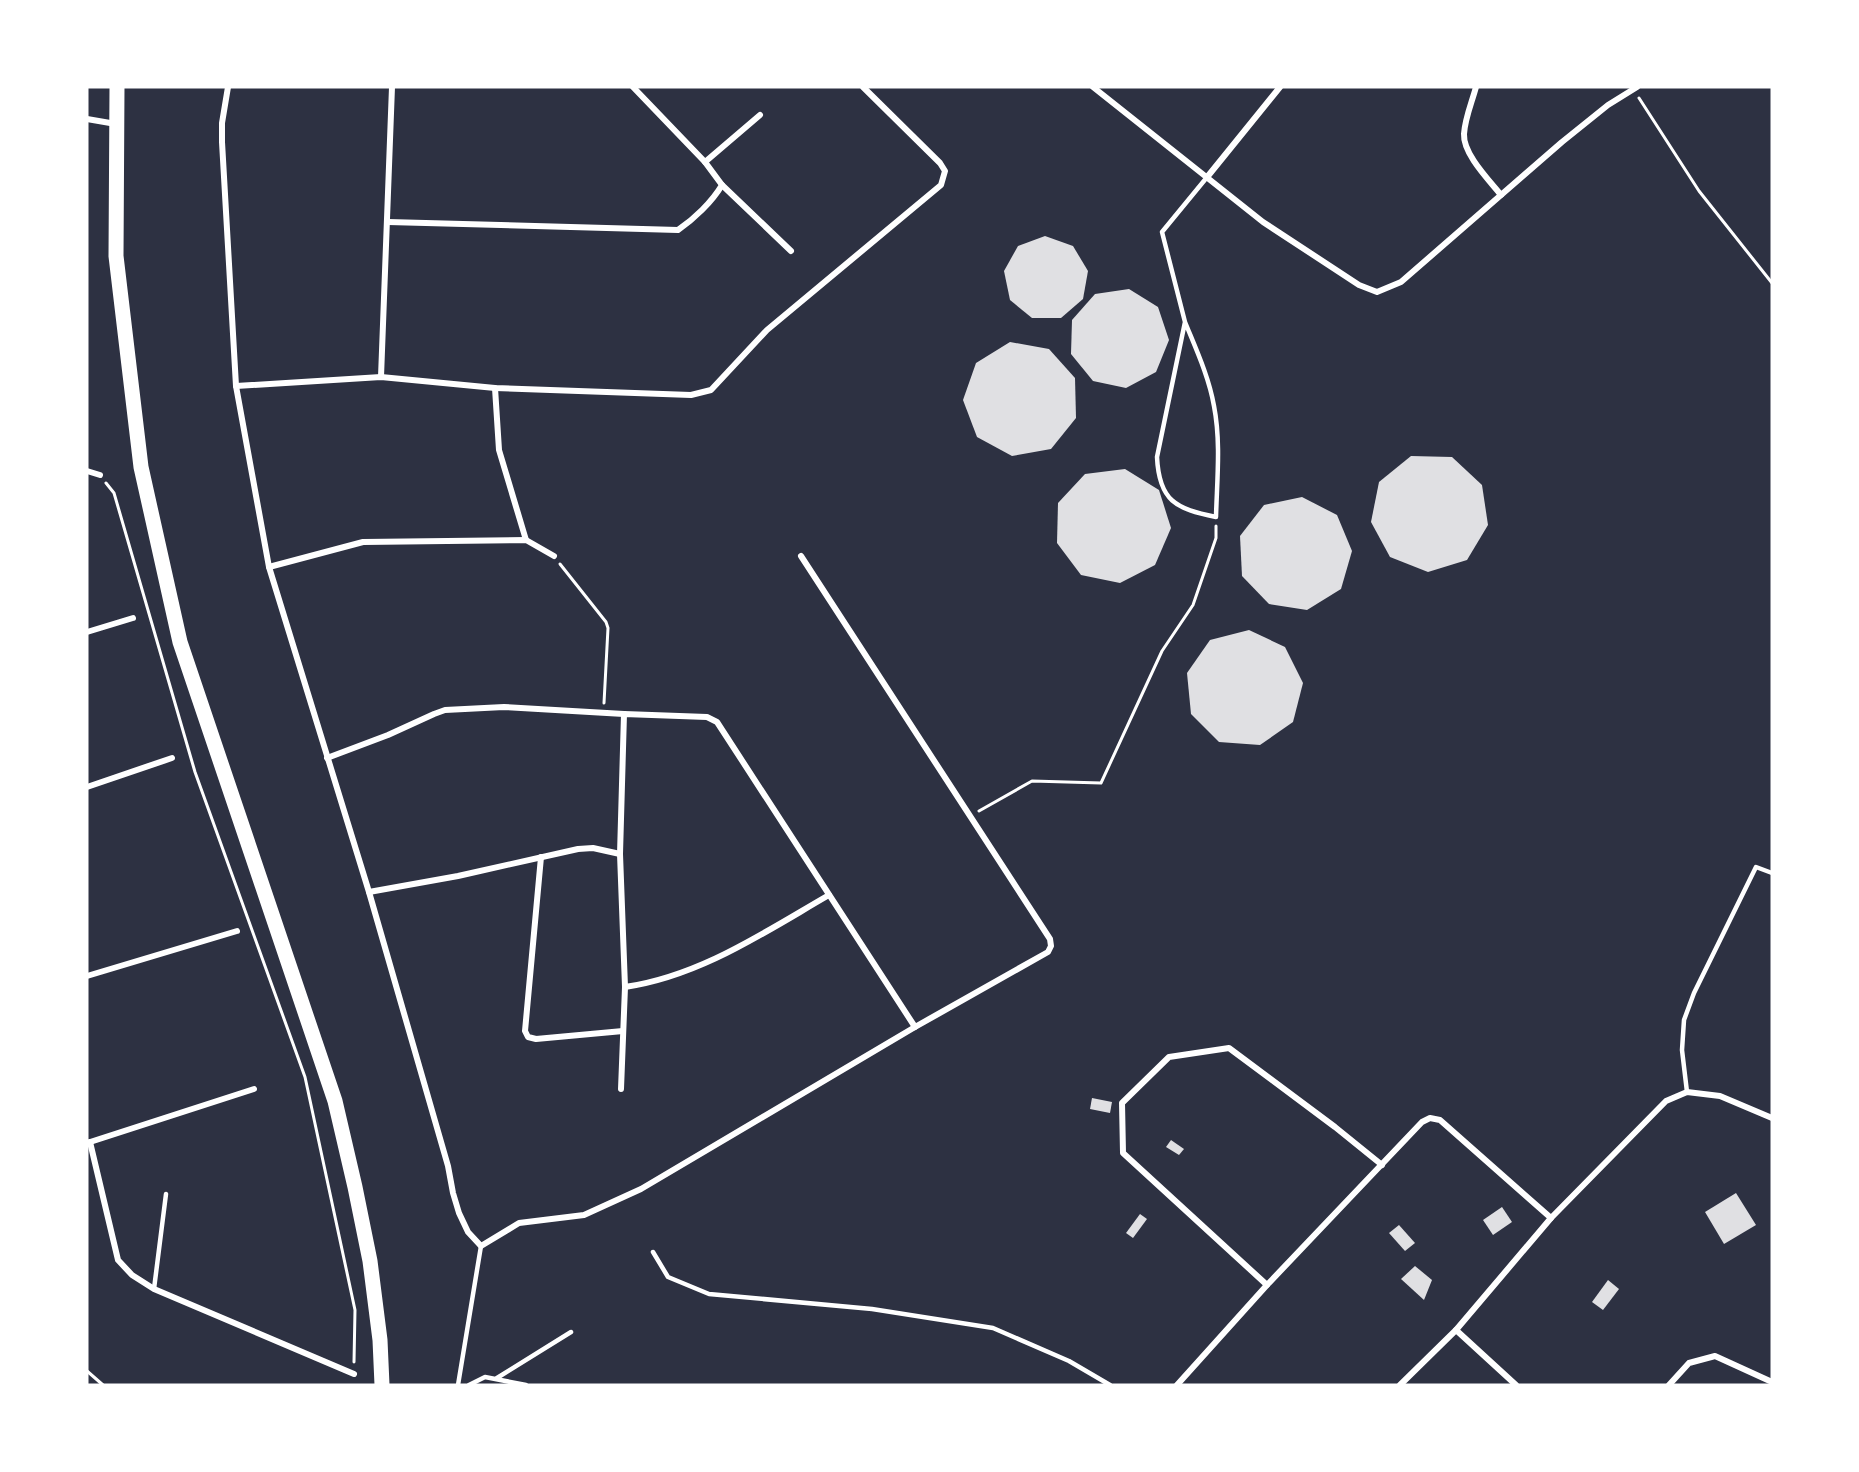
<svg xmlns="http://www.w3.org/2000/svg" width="1859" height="1472" font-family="Mulish,sans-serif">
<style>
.building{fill:#e0e0e3}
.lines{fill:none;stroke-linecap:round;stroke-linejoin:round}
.path{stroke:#fff;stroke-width:3}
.service{stroke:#fff;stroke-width:4.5}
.minor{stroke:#fff;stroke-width:6}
.primary{stroke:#fff;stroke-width:15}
</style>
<rect width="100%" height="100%" fill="#2d3142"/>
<!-- building -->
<g class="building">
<polygon points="1045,236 1073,246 1088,271 1083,299 1061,318 1032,318 1010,300 1004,271 1018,246"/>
<polygon points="1129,289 1158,307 1169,340 1156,372 1126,388 1093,381 1071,354 1072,320 1095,294"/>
<polygon points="1010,342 1049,349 1075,378 1076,418 1051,449 1012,456 977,437 963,400 976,363"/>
<polygon points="1411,456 1452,457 1482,485 1488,525 1467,560 1428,572 1390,557 1371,522 1379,482"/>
<polygon points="1125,469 1159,490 1171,528 1155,565 1120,583 1081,575 1057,543 1058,503 1085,474"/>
<polygon points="1302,497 1337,515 1352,551 1341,589 1307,610 1269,604 1242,576 1240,536 1264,505"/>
<polygon points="1249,630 1285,647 1303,683 1293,722 1260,745 1219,742 1191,714 1187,673 1210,640"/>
<polygon points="1092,1098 1112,1102 1110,1113 1090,1109"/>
<polygon points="1171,1140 1184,1149 1179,1155 1166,1147"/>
<polygon points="1736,1193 1756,1225 1724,1244 1705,1212"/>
<polygon points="1502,1207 1512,1222 1493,1235 1483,1220"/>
<polygon points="1140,1214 1147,1219 1133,1238 1126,1233"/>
<polygon points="1399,1225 1415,1243 1405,1251 1389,1233"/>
<polygon points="1415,1266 1432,1280 1424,1300 1401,1279"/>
<polygon points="1608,1280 1619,1289 1603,1310 1592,1302"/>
</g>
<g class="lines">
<!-- path -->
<g class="path">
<polyline points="1639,98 1699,191 1772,283"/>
<polyline points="106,483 114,493 195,772 305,1077 355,1310 354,1362"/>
<polyline points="560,564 606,622 608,628 604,703"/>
<polyline points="979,811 1032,781 1101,783 1162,651 1193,605 1216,538 1216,526"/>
<polyline points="87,1371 103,1385"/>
</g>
<!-- service -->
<g class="service">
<path d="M1185,322C1196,349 1209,377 1214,406C1221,442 1217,480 1216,517C1176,509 1159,501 1157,457L1185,322L1162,232L1208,176"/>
<polyline points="1687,1092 1682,1050 1684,1020 1694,993 1756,867 1772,873"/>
<polyline points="653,1252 668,1277 709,1294 872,1309 993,1328 1069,1361 1110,1385"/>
<polyline points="154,1289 166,1194"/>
<polyline points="497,1378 571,1332"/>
<polyline points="458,1385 481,1246"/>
<polyline points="469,1385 485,1377 526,1385"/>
</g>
<!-- minor -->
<g class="minor">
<polyline points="228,87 222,123 222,142 236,386 269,567 369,892 448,1166 453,1193 459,1213 468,1232 481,1246 519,1223 584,1215 641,1189 915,1027 1048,952 1051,946 1050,939 801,556"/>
<polyline points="1093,87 1263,222 1359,285 1377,292 1401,282 1562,142 1608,105 1637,87"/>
<path d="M1476,87C1472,102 1465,118 1464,134C1463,154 1489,180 1501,195"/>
<polyline points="87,119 116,124"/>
<polyline points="705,162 760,115"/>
<polyline points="1208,176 1280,87"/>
<polyline points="722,185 791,251"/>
<path d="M388,222L678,230C694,219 712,202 722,185L705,162L633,87"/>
<polyline points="381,377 392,87"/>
<polyline points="236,386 381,377 495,388 691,395 711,390 767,330 941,185 945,171 940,163 863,87"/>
<polyline points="495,388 499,450 526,540"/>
<polyline points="87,471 100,475"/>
<polyline points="269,567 363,542 526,540 554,556"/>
<polyline points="87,632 133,618"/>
<polyline points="327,758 388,735 434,714 445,710 504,707 624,714"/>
<polyline points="87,787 172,758"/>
<polyline points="541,857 525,1031 528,1037 536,1039 623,1031"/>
<polyline points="369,892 458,876 578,849 593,848 620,854"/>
<polyline points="87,976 237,931"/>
<path d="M625,987C700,976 763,933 829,895"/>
<polyline points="621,1089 625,987 620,854 624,714 707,717 717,722 915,1027"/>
<polyline points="90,1142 118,1260 132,1275 154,1289 354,1374"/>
<polyline points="87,1143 254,1089"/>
<polyline points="1267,1285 1123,1153 1122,1103 1169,1057 1229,1048 1335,1127 1382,1165"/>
<polyline points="1456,1330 1516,1385"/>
<polyline points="1177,1385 1267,1285 1422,1122 1430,1118 1440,1120 1551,1218"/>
<polyline points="1400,1385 1456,1330 1551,1218 1666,1101 1687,1092 1720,1096 1772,1118"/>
<polyline points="1669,1385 1689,1363 1715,1356 1772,1382"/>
</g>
<!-- primary -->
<polyline class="primary" points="117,87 116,256 141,467 180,642 335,1101 355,1187 370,1261 380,1340 382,1385"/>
</g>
<!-- border -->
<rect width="1859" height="1472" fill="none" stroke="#ffffff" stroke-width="177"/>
</svg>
